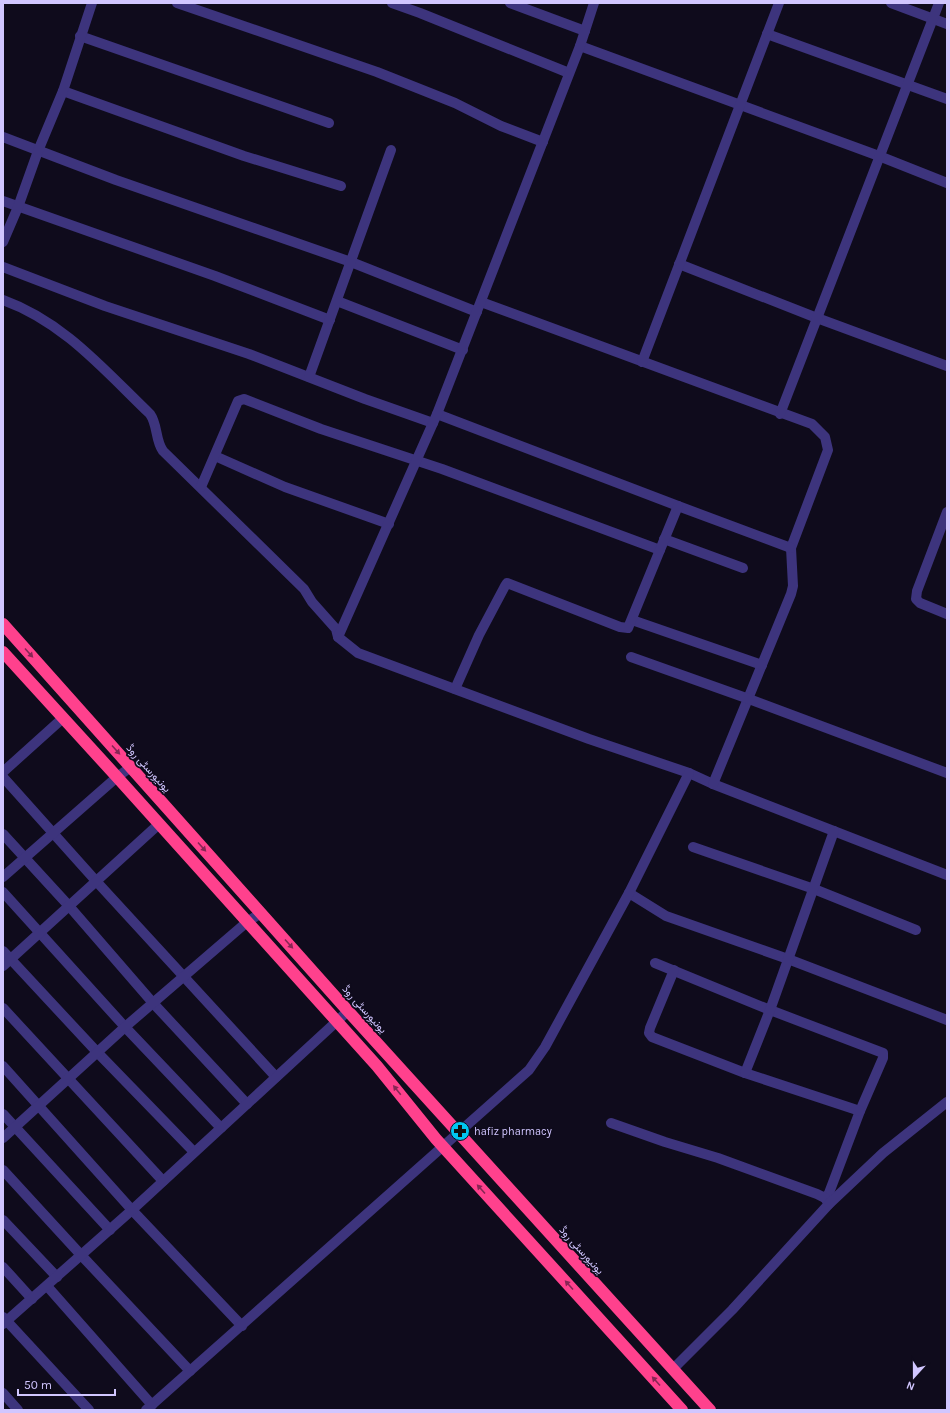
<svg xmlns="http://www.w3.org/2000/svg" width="950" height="1413" font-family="Karla,Vazirmatn,sans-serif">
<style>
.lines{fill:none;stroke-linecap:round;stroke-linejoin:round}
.minor{stroke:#3d347d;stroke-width:10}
.highway{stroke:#ff418d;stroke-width:12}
.oneway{fill:#872654}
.labels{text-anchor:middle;stroke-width:3.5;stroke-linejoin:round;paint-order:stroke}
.street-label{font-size:11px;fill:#d1c6ff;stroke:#0f0b1c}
.poi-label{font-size:11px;fill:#d1c6ff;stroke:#0f0b1c;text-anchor:start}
</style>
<rect width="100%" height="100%" fill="#0f0b1c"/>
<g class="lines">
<!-- minor -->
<g class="minor">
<polyline points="177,3 377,72 455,103 501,126 543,142"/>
<polyline points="392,3 420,13 569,73"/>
<polyline points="510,3 585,31"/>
<polyline points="891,3 947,24"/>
<polyline points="767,34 947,99"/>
<polyline points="80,36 329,123"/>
<polyline points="580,46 879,156 947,183"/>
<polyline points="63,91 244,156 341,186"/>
<polyline points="3,137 116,180 351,262 477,312"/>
<polyline points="3,201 215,276 330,320"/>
<polyline points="3,242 18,207 38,151 63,91 92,3"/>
<polyline points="679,264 817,318 947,366"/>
<polyline points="3,267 105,306 249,354 365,399 433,423"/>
<path d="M3,300C64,322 104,370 150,414C158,425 155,440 163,451L304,589L312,602L336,629L338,637L358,653L589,739L689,773L713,784L947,875"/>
<polyline points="337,301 463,350"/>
<polyline points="481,302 812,424 825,437 828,450 791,548 793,586 791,594 713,784"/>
<polyline points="642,362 779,3"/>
<polyline points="309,377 391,150"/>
<polyline points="437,414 678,506 791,548"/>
<polyline points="780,414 939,3"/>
<polyline points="215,456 285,487 389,524"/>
<polyline points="201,487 238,401 244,399 321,429 442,469 660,550"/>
<polyline points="947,512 917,591 916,599 920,603 947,614"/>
<polyline points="664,539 743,568"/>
<polyline points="632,620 762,665"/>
<polyline points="338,637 437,414 580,46 594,3"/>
<polyline points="631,657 749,699 947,773"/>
<polyline points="455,689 479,635 505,586 507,583 620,627 628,628 678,506"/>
<polyline points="3,772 63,718"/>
<polyline points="3,777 96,881 276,1077"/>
<polyline points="3,834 69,906 153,1003 247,1104"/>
<polyline points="693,847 814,889 916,930"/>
<polyline points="3,877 117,777 131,767"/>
<polyline points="3,892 125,1027 221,1128"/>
<polyline points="629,893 666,916 788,959 947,1020"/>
<polyline points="3,951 97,1052 194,1152"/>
<polyline points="655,963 770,1010 883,1053 883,1058 860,1111 829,1193 825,1198"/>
<polyline points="3,966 159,824"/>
<polyline points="674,970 650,1028 649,1033 652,1037 745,1073 860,1111"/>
<polyline points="3,1008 163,1181"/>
<polyline points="3,1066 132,1210 242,1326"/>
<polyline points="745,1073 770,1010 834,831"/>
<polyline points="3,1114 110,1230"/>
<polyline points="611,1123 665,1142 718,1158 817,1194 825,1198 829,1204"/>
<polyline points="3,1138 125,1027 247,922 261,913"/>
<polyline points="3,1170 81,1255 190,1371"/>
<polyline points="3,1220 57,1277"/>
<polyline points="3,1267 32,1299"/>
<polyline points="47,1286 152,1405"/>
<polyline points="3,1317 89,1410"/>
<polyline points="3,1324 132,1210 348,1011"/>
<polyline points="673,1369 732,1310 829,1204 883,1153 947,1102"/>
<polyline points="3,1393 18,1410"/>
<polyline points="146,1410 529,1070 545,1047 629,893 689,773"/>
</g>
<!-- highway -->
<g class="highway">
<polyline points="3,624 348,1011 710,1410"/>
<polyline points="3,652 117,777 377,1066 436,1139 682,1410"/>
</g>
</g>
<!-- one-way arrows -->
<defs><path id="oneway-solid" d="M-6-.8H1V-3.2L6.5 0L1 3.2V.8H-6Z"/></defs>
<g class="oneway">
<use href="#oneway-solid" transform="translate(29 653) rotate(48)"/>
<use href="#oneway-solid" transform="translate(116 750) rotate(48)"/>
<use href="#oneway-solid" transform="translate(202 847) rotate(48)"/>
<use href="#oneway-solid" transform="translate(289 944) rotate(48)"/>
<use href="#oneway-solid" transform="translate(397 1090) rotate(-129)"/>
<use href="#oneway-solid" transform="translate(481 1189) rotate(-132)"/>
<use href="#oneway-solid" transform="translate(569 1285) rotate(-132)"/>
<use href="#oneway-solid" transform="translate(656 1381) rotate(-132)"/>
</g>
<!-- icons -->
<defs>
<symbol id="pharmacy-disc" viewBox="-11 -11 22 22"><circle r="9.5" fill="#00c6f1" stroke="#0f0b1c"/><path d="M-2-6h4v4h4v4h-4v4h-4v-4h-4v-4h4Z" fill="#111"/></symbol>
</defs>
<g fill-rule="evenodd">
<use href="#pharmacy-disc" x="449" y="1120" width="22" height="22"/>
</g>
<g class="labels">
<!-- street labels -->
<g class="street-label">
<text transform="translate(149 768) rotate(48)" y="4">یونیورسٹی روڈ</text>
<text transform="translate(365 1009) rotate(48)" y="4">یونیورسٹی روڈ</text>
<text transform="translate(582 1250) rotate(48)" y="4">یونیورسٹی روڈ</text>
</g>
<!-- poi labels -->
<g class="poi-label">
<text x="474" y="1135">hafiz pharmacy</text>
</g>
</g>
<!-- border -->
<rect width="950" height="1413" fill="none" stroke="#d1c6ff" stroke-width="8"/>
<!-- north arrow -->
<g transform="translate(914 1377) rotate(201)" stroke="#0f0b1c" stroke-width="3" paint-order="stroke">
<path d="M0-3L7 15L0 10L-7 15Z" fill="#d1c6ff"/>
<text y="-6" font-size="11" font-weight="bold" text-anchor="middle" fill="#d1c6ff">N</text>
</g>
<!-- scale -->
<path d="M18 1389v6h97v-6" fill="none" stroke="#d1c6ff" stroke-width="2"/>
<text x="24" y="1389" font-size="12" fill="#d1c6ff" stroke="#0f0b1c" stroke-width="3" paint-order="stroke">50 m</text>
</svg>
